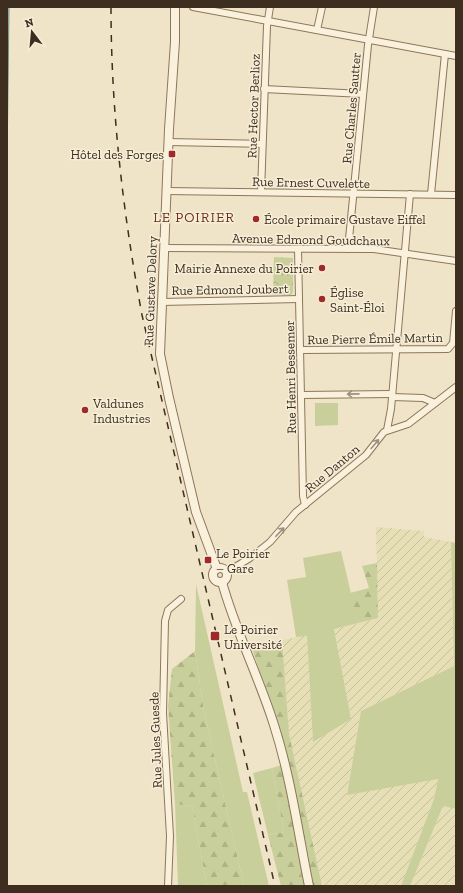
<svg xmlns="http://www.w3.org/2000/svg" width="463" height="893" font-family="'Zilla Slab',serif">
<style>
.farmland{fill:url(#farmland-furrows)}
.grass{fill:#c9cf9b}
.forest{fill:url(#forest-firs)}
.park{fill:url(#park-crowns)}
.water{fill:url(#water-waves);stroke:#6f938a}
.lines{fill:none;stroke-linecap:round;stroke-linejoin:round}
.minor-casing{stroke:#8d765c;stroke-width:8}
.tertiary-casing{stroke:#8d765c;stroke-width:10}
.minor{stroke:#faf1dc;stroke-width:6}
.tertiary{stroke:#faf1dc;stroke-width:8}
.rail{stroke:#3d2e20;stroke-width:1.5;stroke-dasharray:7 7;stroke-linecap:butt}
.oneway{stroke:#9c907e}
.poi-dot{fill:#9e2a2b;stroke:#f7eed8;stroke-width:1.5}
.labels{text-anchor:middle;stroke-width:3;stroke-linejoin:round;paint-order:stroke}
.street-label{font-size:13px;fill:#3d2e20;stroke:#f7eed8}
.poi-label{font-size:13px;fill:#3d2e20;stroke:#f7eed8;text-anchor:start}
.neighbourhood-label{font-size:14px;letter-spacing:1px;fill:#6b2e1e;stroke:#f7eed8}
</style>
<defs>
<pattern id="farmland-furrows" width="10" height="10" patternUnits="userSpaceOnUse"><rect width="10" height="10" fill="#e6deb5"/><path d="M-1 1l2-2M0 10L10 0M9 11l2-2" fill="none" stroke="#c6bf9b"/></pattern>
<pattern id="forest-firs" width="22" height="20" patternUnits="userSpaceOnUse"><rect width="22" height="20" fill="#c9cf9b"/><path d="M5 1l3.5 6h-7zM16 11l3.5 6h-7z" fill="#aeb285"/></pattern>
<pattern id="park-crowns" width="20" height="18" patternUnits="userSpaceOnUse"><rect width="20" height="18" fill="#c9cf9b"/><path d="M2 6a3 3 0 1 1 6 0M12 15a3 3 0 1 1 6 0" fill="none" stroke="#aeb285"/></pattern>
<pattern id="water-waves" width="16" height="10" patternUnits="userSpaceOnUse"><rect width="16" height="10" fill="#a9c4bc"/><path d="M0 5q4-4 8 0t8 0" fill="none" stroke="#8ba098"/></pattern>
</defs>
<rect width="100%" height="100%" fill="#f0e4c8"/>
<!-- farmland -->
<g class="farmland">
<polygon points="376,527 424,531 424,537 451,542 454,666 361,711 347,794 438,778 434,799 401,886 322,886 289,734 282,640 307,635 313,741 351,719 334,629 378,618"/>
<polygon points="443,806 456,809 456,886 410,886"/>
</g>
<!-- grass -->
<g class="grass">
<polygon points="315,403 338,403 338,425 315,426"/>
<polygon points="451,542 456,543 456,809 443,806 410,886 401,886 434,799 438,779 347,795 361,711 454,666"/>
<polygon points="341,551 358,623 334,629 351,719 313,742 307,636 296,637 287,580 306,577 303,558"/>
<polygon points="196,584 243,792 247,792 269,886 244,886 204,711 195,651"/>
<polygon points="272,768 284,832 268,835 253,773"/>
<polygon points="175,804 192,806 207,886 178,886"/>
</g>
<!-- forest -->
<g class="forest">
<polygon points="377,563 378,618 358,623 350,593 369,588 362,566"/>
<polygon points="282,640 289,734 322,886 281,886 268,835 284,832 272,768 288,763 252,648"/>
<polygon points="195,651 204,711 244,886 207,886 192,806 175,804 168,706 172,669"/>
</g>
<!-- park -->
<polygon class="park" points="274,257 293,258 293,292 291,295 273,295"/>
<!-- water -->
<polygon class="water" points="7,7 9,7 7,167"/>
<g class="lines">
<defs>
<g id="minor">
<polyline points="193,7 456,56"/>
<polyline points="317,30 322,7"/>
<polyline points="264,89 363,94"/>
<polyline points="168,142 262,144"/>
<polyline points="166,191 456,195"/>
<polyline points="261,192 267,26 270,7"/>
<polyline points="431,194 445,54"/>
<polyline points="164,248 374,249 456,261"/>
<polyline points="298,249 303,496 305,505"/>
<polyline points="348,249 368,45 374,7"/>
<polyline points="161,302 299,299"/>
<polyline points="300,350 448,349 453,343 456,311"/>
<polyline points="301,395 392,394"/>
<polyline points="392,397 423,398 435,403"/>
<polyline points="387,430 391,409 410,194"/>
<polyline points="227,572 250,558 270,542 296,512 366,455 384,432 408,424 456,387"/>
<polyline points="168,886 170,836 163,713 165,621 168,610 181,599"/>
</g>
<g id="tertiary">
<polyline points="175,7 175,42 169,129 160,354 169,398 196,512 217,569"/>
<circle cx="220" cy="575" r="7"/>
<path d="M222,582C235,630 259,677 274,725C291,778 298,832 309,886"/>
</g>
</defs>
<!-- minor casing -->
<use href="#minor" class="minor-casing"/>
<!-- tertiary casing -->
<use href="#tertiary" class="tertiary-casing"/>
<!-- minor -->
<use href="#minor" class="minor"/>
<!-- tertiary -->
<use href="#tertiary" class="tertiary"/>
<!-- rail -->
<path class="rail" d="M111,7C111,111 123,213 142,315L275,886"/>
</g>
<!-- one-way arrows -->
<defs><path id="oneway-shaft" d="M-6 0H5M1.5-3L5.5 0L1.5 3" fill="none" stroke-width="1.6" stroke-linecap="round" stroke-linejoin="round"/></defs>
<g class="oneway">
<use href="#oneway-shaft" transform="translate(353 394) rotate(179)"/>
<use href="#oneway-shaft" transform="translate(375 444) rotate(-50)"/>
<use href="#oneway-shaft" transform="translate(280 532) rotate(-46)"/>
</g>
<!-- markers -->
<g class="poi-dot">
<rect x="168" y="150" width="8" height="8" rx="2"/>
<circle cx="256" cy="219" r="4"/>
<circle cx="322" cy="268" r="4"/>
<circle cx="322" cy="299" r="4"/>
<circle cx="85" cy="410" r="4"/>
<rect x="204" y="556" width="8" height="8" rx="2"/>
<rect x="210" y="631" width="10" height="10" rx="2"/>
</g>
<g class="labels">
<!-- street labels -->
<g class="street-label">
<text transform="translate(253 106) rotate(-88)" y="5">Rue Hector Berlioz</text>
<text transform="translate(351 108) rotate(-85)" y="5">Rue Charles Sautter</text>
<text transform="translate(311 182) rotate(1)" y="5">Rue Ernest Cuvelette</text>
<text transform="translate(311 239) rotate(1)" y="5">Avenue Edmond Goudchaux</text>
<text transform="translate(230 289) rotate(-1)" y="5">Rue Edmond Joubert</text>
<text transform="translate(150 291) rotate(-88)" y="5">Rue Gustave Delory</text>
<text transform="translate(375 338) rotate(-1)" y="5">Rue Pierre Émile Martin</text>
<text transform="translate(290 377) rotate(-91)" y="5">Rue Henri Bessemer</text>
<text transform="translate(332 468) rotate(-40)" y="5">Rue Danton</text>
<text transform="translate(155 740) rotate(-92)" y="5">Rue Jules Guesde</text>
</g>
<!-- poi labels -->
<g class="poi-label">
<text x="164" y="159" text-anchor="end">Hôtel des Forges</text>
<text x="264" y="224">École primaire Gustave Eiffel</text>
<text x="314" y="273" text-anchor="end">Mairie Annexe du Poirier</text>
<text x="330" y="297">Église<tspan x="330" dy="15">Saint-Éloi</tspan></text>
<text x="93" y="408">Valdunes<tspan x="93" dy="15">Industries</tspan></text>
<text x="216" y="558">Le Poirier<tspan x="216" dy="15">– Gare</tspan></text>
<text x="224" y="634">Le Poirier<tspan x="224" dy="15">Université</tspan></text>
</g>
<!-- neighbourhood labels -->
<g class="neighbourhood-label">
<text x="194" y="222">LE POIRIER</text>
</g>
</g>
<!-- border -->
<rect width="463" height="893" fill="none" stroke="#3d2e20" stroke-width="16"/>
<!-- north arrow -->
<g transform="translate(32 32) rotate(344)" stroke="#f7eed8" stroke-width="3" paint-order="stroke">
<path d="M0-3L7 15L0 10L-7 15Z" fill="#3d2e20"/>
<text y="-6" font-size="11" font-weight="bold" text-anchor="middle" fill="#3d2e20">N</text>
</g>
</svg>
